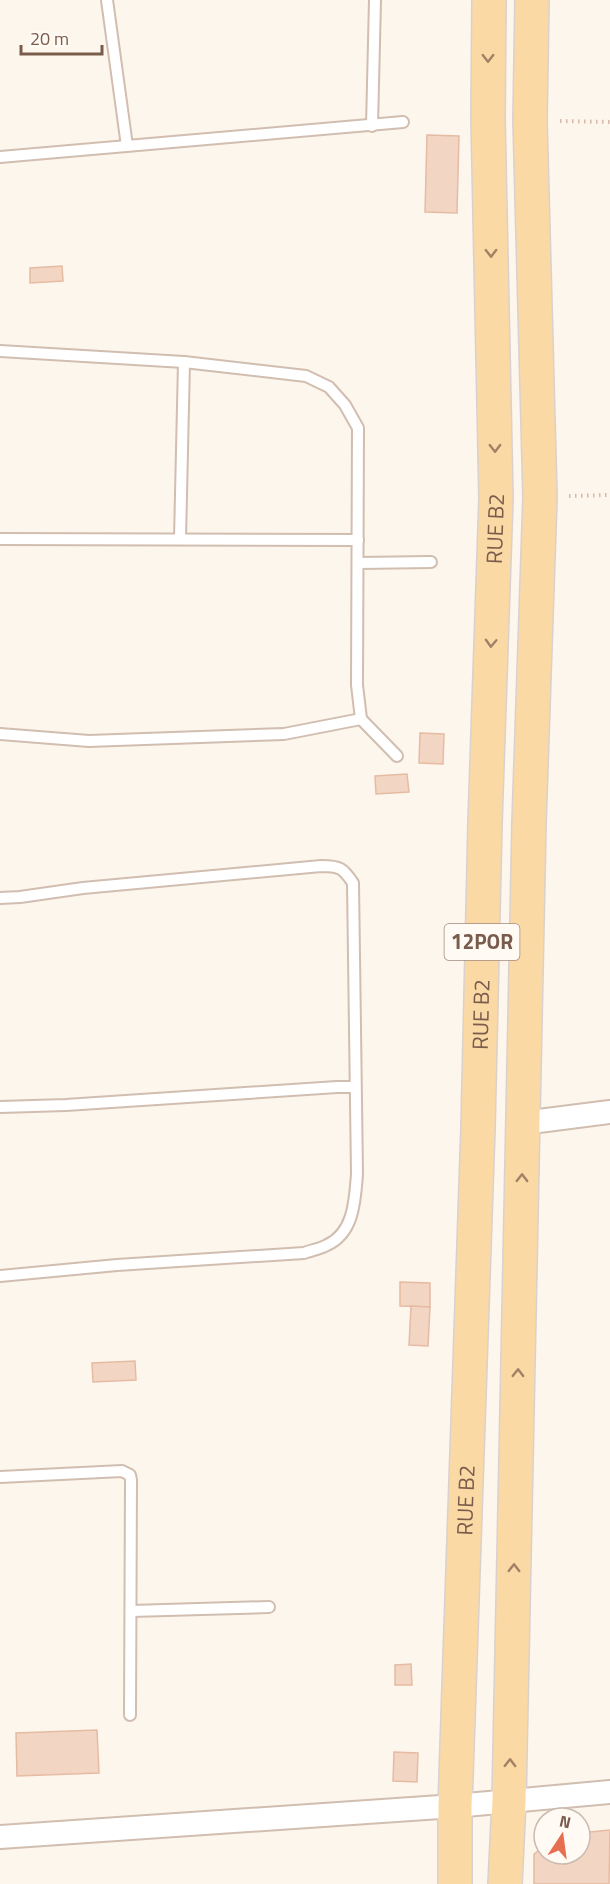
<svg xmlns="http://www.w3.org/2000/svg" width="610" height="1884" font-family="'Titillium Web',sans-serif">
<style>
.building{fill:#f3d5c3;stroke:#e6bba3;stroke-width:1.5}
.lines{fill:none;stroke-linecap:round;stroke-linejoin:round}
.lane-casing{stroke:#d1beb0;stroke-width:14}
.street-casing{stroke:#d1beb0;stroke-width:26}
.primary-casing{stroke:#dad1cd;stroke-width:36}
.path{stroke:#d9b8a5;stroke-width:4;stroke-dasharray:1.5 4.5;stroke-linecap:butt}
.lane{stroke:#fff;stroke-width:10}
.street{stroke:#fff;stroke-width:22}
.primary{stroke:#fbd9a5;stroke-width:33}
.oneway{stroke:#a18267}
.labels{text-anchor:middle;stroke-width:4.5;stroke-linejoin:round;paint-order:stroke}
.shield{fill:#fffaf3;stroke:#a28b7f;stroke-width:1.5}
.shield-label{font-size:21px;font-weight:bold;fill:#7a5c4d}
.street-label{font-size:22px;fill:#7a5c4d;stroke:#fffaf3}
</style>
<rect width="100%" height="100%" fill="#fdf6ec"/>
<!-- building -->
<g class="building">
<polygon points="427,135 459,136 457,213 425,212"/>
<polygon points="62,266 63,281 30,283 30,268"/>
<polygon points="420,733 444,734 443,764 419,763"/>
<polygon points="407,774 409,792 376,794 375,776"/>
<polygon points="400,1282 430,1283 430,1307 400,1306"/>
<polygon points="411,1306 430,1307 428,1346 409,1345"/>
<polygon points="135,1361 136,1380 93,1382 92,1363"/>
<polygon points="411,1664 412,1685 395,1685 395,1665"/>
<polygon points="97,1730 99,1773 17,1776 16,1733"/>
<polygon points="394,1752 418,1753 417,1782 393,1781"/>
<polygon points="610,1830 609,1884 534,1884 534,1854 544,1846 544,1854 580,1854 580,1833"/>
</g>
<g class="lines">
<defs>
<g id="lane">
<polyline points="107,0 127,146"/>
<polyline points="372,126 375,0"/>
<polyline points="0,157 403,122"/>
<polyline points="0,351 184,362 306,376 329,387 345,405 358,428 357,685 361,719 397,756"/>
<polyline points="0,539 358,540"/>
<polyline points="180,539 184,362"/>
<polyline points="358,563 431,562"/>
<polyline points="0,734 89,741 284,734 361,719"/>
<path d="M0,898L20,897L83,888L321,866C340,866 343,868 353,883L357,1174C355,1200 354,1233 327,1245C320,1249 312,1250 304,1253L117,1265L0,1276"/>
<polyline points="0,1107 66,1105 337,1087 355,1087"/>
<polyline points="0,1477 122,1471 130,1475 131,1480 130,1715"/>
<polyline points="131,1611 269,1607"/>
</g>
<g id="street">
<polyline points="523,1123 610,1112"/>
<polyline points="0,1837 455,1806 610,1792"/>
</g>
<g id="primary">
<path id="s1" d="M455,1884V1806L478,1128L485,823L496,498L488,118L489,0"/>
<polyline points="505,1884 509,1801 529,823 540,497 530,120 532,0"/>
</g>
</defs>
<!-- lane casing -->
<use href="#lane" class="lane-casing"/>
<!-- street casing -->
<use href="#street" class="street-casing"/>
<!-- primary casing -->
<use href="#primary" class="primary-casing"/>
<!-- path -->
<g class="path">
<polyline points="560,121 610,122"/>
<polyline points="569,496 610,495"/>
</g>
<!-- lane -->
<use href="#lane" class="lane"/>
<!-- street -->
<use href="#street" class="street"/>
<!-- primary -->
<use href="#primary" class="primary"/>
</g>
<!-- one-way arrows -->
<defs><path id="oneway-chevron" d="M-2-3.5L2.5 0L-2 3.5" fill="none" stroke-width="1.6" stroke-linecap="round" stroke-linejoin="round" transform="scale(1.5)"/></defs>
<g class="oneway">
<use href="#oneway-chevron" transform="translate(488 58) rotate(90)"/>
<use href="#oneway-chevron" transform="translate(491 253) rotate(89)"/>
<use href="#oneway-chevron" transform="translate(495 448) rotate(89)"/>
<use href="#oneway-chevron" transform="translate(491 643) rotate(92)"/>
<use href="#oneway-chevron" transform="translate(522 1178) rotate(-89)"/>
<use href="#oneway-chevron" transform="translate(518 1373) rotate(-89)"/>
<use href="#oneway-chevron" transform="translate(514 1568) rotate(-89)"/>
<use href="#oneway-chevron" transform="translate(510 1763) rotate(-89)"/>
</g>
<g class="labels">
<!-- shield labels -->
<rect class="shield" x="444.5" y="924" width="75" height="36" rx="4.5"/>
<g class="shield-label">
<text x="482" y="949">12POR</text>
</g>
<!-- street labels -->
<g class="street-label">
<text dy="8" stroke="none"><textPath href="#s1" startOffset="1356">RUE B2</textPath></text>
<text dy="8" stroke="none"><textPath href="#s1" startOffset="870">RUE B2</textPath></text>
<text dy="8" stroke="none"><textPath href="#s1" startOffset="384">RUE B2</textPath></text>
</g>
</g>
<!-- north arrow -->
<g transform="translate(562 1836) rotate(13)"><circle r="28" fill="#fffaf3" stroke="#cabbb1" stroke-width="1.5"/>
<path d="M0-4.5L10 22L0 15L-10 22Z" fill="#e76f51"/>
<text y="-9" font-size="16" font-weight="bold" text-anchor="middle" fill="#7a5c4d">N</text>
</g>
<!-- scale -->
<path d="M21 45v9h81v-9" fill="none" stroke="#7a5c4d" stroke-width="3"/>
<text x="30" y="45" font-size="18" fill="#7a5c4d" stroke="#fffaf3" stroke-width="4.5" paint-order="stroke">20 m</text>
</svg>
